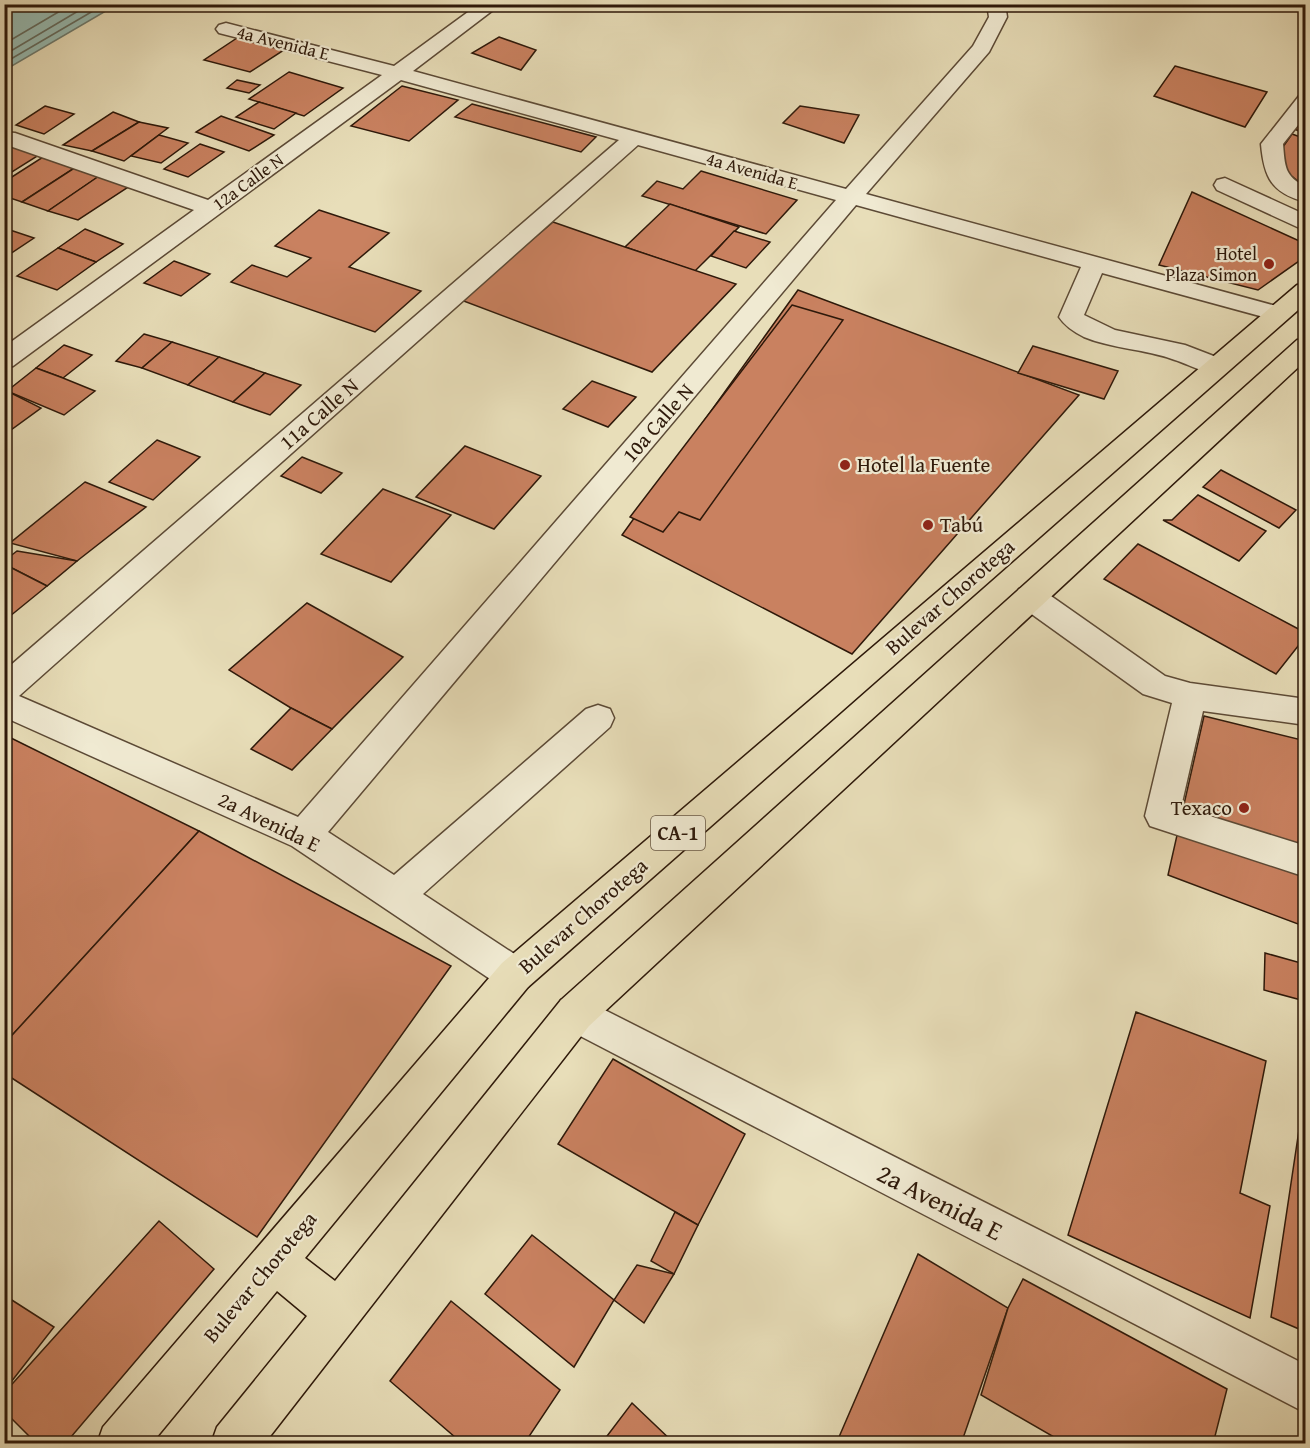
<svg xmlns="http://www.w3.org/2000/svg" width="1310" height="1448" font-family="'Gentium Book Plus',serif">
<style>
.water{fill:#97bcb3;stroke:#6d7b6f;stroke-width:1.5}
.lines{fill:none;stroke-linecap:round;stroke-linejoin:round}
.shore{stroke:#626a5e;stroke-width:1.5}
.building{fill:#c98160;stroke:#2e190a;stroke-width:1.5}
.minor-casing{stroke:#5c4a36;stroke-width:3}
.highway-casing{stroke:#2e190a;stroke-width:3}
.minor{fill:#f0ead2;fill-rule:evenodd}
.highway{fill:#e8deb9;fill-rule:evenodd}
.poi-dot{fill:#8f2418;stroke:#f0ead2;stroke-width:2}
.labels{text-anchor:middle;stroke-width:4.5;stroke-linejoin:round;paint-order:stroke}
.far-street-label{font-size:18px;fill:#2e190a;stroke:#f0ead2}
.far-poi-label{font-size:18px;fill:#2e190a;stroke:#f0ead2;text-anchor:end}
.shield{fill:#f0ead2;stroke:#685846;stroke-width:1.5}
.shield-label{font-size:20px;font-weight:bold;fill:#2e190a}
.street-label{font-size:21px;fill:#2e190a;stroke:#f0ead2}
.poi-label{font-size:21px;fill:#2e190a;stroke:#f0ead2;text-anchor:start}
.near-street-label{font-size:26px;fill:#2e190a;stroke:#f0ead2}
</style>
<rect width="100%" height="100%" fill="#e8deb9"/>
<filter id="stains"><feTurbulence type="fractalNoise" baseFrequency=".00333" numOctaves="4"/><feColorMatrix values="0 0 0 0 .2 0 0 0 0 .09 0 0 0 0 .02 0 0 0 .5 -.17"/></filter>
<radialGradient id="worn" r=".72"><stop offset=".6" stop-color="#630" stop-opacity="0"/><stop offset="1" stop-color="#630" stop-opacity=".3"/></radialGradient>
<!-- water -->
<polygon class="water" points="5,4 116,4 116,5 5,70"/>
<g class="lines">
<!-- shore -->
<g class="shore">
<polyline points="4,44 72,4"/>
<polyline points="4,55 90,4"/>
<polyline points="4,63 105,4"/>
</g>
</g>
<!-- building -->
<g class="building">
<polygon points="407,4 439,4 429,11"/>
<polygon points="240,36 284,50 250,72 204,60"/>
<polygon points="499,37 536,50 521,70 472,53"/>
<polygon points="1175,66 1267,92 1245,127 1154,96"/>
<polygon points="289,72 343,88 304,116 249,99"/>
<polygon points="237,80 260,85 249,93 227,88"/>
<polygon points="402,86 458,100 409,141 351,126"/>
<polygon points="259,102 296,113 274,129 236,117"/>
<polygon points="472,104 596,137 581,152 455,117"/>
<polygon points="45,106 74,114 44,134 16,125"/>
<polygon points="800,106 859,115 844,143 783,123"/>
<polygon points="113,112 139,122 92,151 63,145"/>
<polygon points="1306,112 1306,134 1292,128"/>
<polygon points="221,116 274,135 249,151 196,132"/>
<polygon points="139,122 168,128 124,161 92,151"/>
<polygon points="1292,134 1306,139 1306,187 1286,172 1278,154"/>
<polygon points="159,135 188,143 161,163 131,156"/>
<polygon points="4,142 39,155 4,177"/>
<polygon points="200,144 224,152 188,177 164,169"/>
<polygon points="43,157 79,165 22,202 4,196 4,182"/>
<polygon points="79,165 102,174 48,211 22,202"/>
<polygon points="701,171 797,200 766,234 642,196 657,181 683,189"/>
<polygon points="102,174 130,186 78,220 48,211"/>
<polygon points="1192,192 1306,244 1306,256 1258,290 1159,265"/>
<polygon points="670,204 739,227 695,271 625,247"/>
<polygon points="319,210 389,233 349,267 421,291 375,332 231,282 252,265 287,277 311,258 275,246"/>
<polygon points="553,222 625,247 736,284 652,372 461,300"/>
<polygon points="4,228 34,238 4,258"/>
<polygon points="85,229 123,244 96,262 58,248"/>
<polygon points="734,231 770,242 746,268 711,256"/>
<polygon points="58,248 96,262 57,290 17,276"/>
<polygon points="174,261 210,274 181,296 144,283"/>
<polygon points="798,290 1079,395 852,654 622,535"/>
<polygon points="792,305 843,320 700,520 679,512 663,532 630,517"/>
<polygon points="144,334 172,342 142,368 116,361"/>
<polygon points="172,342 219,357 188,385 142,368"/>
<polygon points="64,345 92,355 63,378 36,368"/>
<polygon points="1033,346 1118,371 1104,399 1018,373"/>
<polygon points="219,357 265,373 233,402 188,385"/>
<polygon points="36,368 63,378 95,391 64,415 7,391"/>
<polygon points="265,373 301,385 270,415 233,402"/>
<polygon points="592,381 636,397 608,427 563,409"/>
<polygon points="7,391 41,408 4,435 4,393"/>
<polygon points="157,440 200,457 153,500 109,482"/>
<polygon points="465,446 541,476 494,529 416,497"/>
<polygon points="302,457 342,473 321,493 281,476"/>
<polygon points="1221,470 1296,510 1279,528 1203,487"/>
<polygon points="85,482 146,507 77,561 10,543"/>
<polygon points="383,489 451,515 391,582 321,554"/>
<polygon points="1198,495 1266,531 1239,561 1163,520 1172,520"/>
<polygon points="1138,544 1306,633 1306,636 1276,674 1104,579"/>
<polygon points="17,551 77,561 47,586 4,564 4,561"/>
<polygon points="4,564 47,586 4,621"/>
<polygon points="307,603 403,657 332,729 291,708 229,670"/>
<polygon points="291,708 332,729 292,770 251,749"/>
<polygon points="1204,716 1306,741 1306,927 1168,875"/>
<polygon points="11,738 199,831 4,1044 4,745"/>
<polygon points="199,831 451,966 257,1237 4,1073 4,1044"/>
<polygon points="1265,953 1301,963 1301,1000 1264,990"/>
<polygon points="1136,1012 1266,1061 1240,1193 1270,1206 1250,1318 1068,1235"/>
<polygon points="613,1059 745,1134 698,1225 558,1144"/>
<polygon points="1306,1083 1306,1332 1271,1317"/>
<polygon points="675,1212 698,1225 674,1274 651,1261"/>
<polygon points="159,1221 214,1269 65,1444 37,1444 4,1411 4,1393"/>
<polygon points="532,1235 614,1300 574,1367 485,1294"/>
<polygon points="918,1254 1008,1308 961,1444 836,1444"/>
<polygon points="637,1265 674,1274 644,1323 614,1300"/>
<polygon points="1023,1279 1227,1389 1213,1444 1066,1444 981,1395 1008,1308"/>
<polygon points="4,1295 54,1327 4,1391"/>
<polygon points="451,1301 560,1390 524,1444 463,1444 390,1381"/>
<polygon points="632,1403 675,1444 601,1444"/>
</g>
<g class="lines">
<defs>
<g id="minor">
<path d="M479,4H501L413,71L846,189L973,46L989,17L987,4H1005L1007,17L989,52L866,194L1287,309L1290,314L1287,319L1278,321L1102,273L1084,315L1115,330L1185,345L1224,360L1228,366L1224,372C1207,376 1191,365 1175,360C1146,349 1113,349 1084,337C1074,332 1065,326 1059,317L1081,267L856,205L328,832L394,875L586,709L598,705L610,709L614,718L610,727L423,894L528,963L534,975L528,987L515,992L502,987L292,846L4,717V671L619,140L401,80L13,366L4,368V347L194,210L4,144V132L15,133L208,200L382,75L219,33L216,29L219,25L226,23L394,66ZM638,145L836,200L298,817L19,696Z"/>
<path d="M1306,94V115L1283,144C1285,166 1284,176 1306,187V202C1271,193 1264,177 1261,144L1299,96Z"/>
<polygon points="1225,178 1306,215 1306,231 1217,190 1214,185 1217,180"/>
<polygon points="1030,586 1041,589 1165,676 1190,683 1306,699 1306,725 1203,711 1181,807 1306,846 1306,877 1150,826 1145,816 1172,703 1143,694 1019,605 1015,597 1019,589"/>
<polygon points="575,995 1306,1365 1306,1413 561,1026 556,1013 561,1000"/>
</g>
<polygon id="highway" points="1306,283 1306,303 528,987 305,1258 335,1281 561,1000 1297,340 1306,338 1306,360 589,1026 264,1444 211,1444 217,1427 307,1316 277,1291 151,1444 97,1444 103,1427 502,963 1297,285"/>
</defs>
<!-- minor casing -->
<use href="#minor" class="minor-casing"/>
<!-- highway casing -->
<use href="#highway" class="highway-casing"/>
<!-- minor -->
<use href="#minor" class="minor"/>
<!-- highway -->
<use href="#highway" class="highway"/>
</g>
<!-- markers -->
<g class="poi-dot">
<circle cx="1269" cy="264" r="6"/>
<circle cx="845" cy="465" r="6"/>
<circle cx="928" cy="525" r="6"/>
<circle cx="1244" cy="808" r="6"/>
</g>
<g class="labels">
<!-- far-street labels -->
<g class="far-street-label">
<text transform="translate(283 43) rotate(14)" y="6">4a Avenida E</text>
<text transform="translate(752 171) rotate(16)" y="6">4a Avenida E</text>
<text transform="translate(248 182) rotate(-36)" y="6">12a Calle N</text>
</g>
<!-- far-poi labels -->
<g class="far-poi-label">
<text x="1257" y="260">Hotel<tspan x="1257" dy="21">Plaza Simon</tspan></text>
</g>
<!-- shield labels -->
<rect class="shield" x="651" y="816" width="54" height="34" rx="4.5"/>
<g class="shield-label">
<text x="678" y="840">CA-1</text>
</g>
<!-- street labels -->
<g class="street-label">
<text transform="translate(319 414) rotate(-41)" y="7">11a Calle N</text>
<text transform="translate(658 423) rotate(-49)" y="7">10a Calle N</text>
<text transform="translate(950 597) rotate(-41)" y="7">Bulevar Chorotega</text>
<text transform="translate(269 822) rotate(26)" y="7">2a Avenida E</text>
<text transform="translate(583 916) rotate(-41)" y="7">Bulevar Chorotega</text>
<text transform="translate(260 1277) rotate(-50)" y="7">Bulevar Chorotega</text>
</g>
<!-- poi labels -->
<g class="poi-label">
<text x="857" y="472">Hotel la Fuente</text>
<text x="940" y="532">Tabú</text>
<text x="1232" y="815" text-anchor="end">Texaco</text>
</g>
<!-- near-street labels -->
<g class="near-street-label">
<text transform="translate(940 1202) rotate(27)" y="9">2a Avenida E</text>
</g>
</g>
<!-- margin -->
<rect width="1310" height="1448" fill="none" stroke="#e8deb9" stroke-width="24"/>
<rect x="6" y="6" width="1298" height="1436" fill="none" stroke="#2e190a" stroke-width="3"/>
<rect x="12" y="12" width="1286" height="1424" fill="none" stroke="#2e190a" stroke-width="1.5"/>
<rect width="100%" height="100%" filter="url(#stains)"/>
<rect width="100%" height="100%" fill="url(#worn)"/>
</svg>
